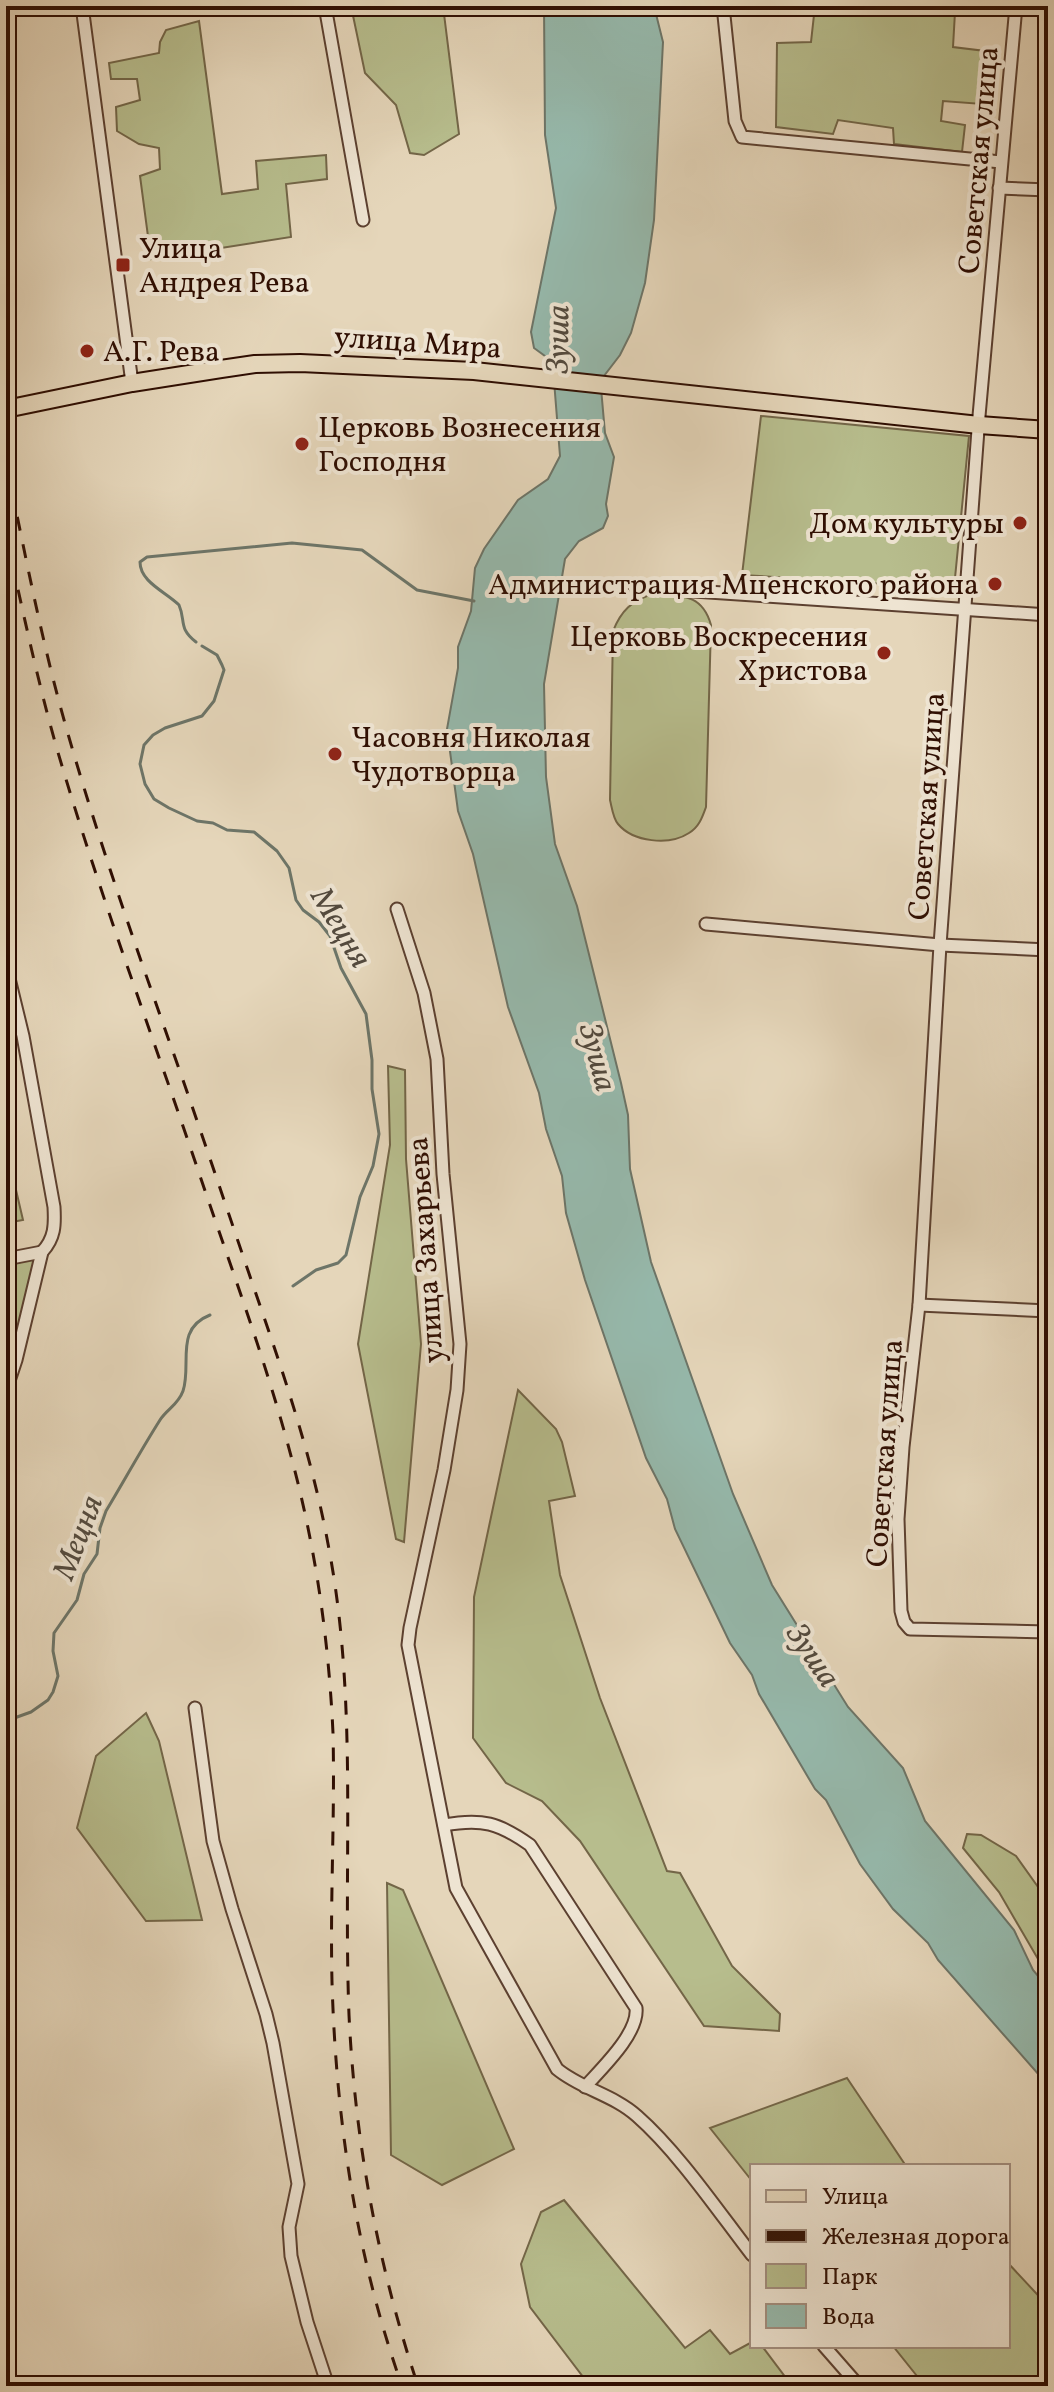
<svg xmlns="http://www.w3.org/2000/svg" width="1054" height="2392" font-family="Vollkorn,serif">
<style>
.green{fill:#b7bd8d;stroke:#736648;stroke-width:2}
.water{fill:#96b9ac;stroke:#6d7568;stroke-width:2}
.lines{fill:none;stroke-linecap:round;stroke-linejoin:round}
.stream{stroke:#6d7568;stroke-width:3}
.street-casing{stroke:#5c4030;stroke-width:15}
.primary-casing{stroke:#2f0e02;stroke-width:20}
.street{stroke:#eee4d2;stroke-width:11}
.primary{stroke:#e5d6ba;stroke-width:16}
.rail{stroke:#2f0e02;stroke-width:3;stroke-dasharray:14 14;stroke-linecap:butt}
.poi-dot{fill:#8f2418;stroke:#eee4d2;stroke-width:3}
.labels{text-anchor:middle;stroke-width:8;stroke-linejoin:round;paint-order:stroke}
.street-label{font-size:30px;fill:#2f0e02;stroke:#eee4d2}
.poi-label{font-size:30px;fill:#2f0e02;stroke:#eee4d2;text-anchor:start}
.water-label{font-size:32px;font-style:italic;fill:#534a3e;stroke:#eee4d2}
</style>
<rect width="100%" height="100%" fill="#e5d6ba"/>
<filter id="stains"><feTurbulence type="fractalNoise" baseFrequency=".0025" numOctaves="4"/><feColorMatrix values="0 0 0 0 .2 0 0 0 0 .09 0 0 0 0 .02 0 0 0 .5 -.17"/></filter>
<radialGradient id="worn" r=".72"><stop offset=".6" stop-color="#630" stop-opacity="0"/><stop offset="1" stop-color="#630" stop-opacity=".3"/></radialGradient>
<!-- green -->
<g class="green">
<polygon points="351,6 443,6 459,134 424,155 410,153 396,105 365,73"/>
<polygon points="815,6 964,6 964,9 955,12 953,47 985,51 982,104 943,101 941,121 965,125 962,152 894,144 893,128 838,120 833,134 776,127 777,43 811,42"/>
<polygon points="199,21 222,194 258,189 256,161 326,155 327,179 286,184 291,237 151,259 140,176 160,169 159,148 139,144 117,131 116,107 140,100 137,79 111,79 109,63 159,53 160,42 166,30"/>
<polygon points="761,416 969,436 954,588 742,575"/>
<path d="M653,594C681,596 702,593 711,625L706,807C702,818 699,827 689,833C669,846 633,842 618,824C613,818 612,808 610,800L613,631C621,611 632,600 653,594Z"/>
<polygon points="388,1066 405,1070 406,1159 421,1344 404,1542 396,1539 358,1344 390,1145"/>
<polygon points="6,1147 23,1220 6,1223"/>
<polygon points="47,1255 22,1359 6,1405 6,1266"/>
<polygon points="518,1390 556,1429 562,1442 575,1496 549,1501 560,1575 600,1698 667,1871 680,1873 732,1966 780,2014 779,2031 704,2026 580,1841 542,1801 506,1783 473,1738 474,1597"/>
<polygon points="146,1713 159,1741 202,1920 146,1921 77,1828 96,1756"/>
<polygon points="967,1834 981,1835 1016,1856 1048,1901 1048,1970 1038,1959 999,1892 963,1848"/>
<polygon points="387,1883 403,1890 514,2149 442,2185 391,2155"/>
<polygon points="847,2078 906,2166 752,2166 752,2181 710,2128"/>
<polygon points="564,2200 685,2348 710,2330 730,2354 752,2342 752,2346 762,2346 792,2386 590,2386 530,2307 521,2264 541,2212"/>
<polygon points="1008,2263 1048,2306 1048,2386 925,2386 893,2346 1008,2346"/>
</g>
<!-- water -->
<polygon class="water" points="544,6 654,6 663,42 654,220 645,283 631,333 620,355 604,376 601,388 605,433 614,457 606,504 608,516 603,528 579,541 565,559 544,684 546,777 555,844 577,906 621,1083 628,1115 630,1169 651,1262 733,1494 772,1585 848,1707 903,1768 925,1821 1014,1930 1033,1970 1048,1988 1048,2080 1039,2075 938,1960 928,1943 893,1909 860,1864 826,1800 815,1789 759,1694 752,1675 730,1643 675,1529 667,1499 646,1458 585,1280 566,1213 562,1176 546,1129 539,1093 508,1007 473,854 458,811 447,729 458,668 458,647 471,611 475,568 484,549 518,500 548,479 560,456 553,368 549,359 534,348 531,332 556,208 545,135"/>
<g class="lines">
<!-- stream -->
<g class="stream">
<path d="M196,642C178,628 186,621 179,605C166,592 140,582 140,562L147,557L292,543L362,550L417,590L474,601"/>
<polyline points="202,646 217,655 222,665 224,670 214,701 202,716 165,728 153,735 144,745 140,764 145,784 154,799 169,808 197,821 213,823 227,830 254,832 277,851 289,868 296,900 303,910 319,922 330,936 341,968 366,1014 372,1060 372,1089 379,1134 373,1166 360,1197 346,1255 338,1263 316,1270 293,1286"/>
<path d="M6,1721L31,1712L48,1700L53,1692L58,1676L53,1651L54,1633L77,1600L84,1574L97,1554L100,1528L106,1511C124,1481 141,1450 160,1420C167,1409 178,1405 183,1391C192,1364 174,1329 210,1315"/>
</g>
<defs>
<g id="street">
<polyline points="82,6 132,383"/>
<polyline points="325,6 363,220"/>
<polyline points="723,6 735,121 742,137 1001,162"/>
<polyline points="1016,6 979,416 940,945 919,1305 903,1447 898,1519 901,1611 904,1622 910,1629 1048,1632"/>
<polyline points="999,188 1048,190"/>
<polyline points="634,587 1048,615"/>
<path d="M397,909L424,993L437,1059L443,1174L460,1344L457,1390L444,1470L410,1628L408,1645L456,1888L557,2069C581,2089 614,2095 637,2116C678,2152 718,2211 752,2255"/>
<polyline points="706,924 940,945 1048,950"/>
<path d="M6,966L23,1036L54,1207C55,1225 55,1238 42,1252L16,1360L6,1390"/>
<polyline points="6,1259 42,1252"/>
<polyline points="919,1305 1048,1311"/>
<polyline points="195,1708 213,1841 232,1909 266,2014 273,2043 298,2184 289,2227 291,2256 307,2322 328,2386"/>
<path d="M444,1825C482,1818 499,1823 530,1845L636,2008C639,2033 602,2068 585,2087"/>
<polyline points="824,2346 859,2386"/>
</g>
<polyline id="primary" points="6,409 132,383 221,369 255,364 300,363 474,371 979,425 1048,430"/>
</defs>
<!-- street casing -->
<use href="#street" class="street-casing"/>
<!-- primary casing -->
<use href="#primary" class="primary-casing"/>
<!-- street -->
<use href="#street" class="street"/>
<!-- primary -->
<use href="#primary" class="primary"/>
<!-- rail -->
<g class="rail">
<path d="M6,462C25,553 42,644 68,734C102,852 143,967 184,1083C208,1152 231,1221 255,1291C284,1375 313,1460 329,1549C358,1703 343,1859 349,2015C355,2142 378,2266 418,2386"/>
<path d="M6,535C22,607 37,679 57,749C99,893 152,1034 200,1176C241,1297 287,1417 311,1543C323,1605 330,1669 333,1733C335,1816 330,1899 332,1982C336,2120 356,2256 402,2386"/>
</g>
</g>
<!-- markers -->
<g class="poi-dot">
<rect x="115" y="257" width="16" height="16" rx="4"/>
<circle cx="87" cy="351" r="8"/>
<circle cx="302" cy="444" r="8"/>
<circle cx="1020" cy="523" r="8"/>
<circle cx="995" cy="584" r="8"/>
<circle cx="884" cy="653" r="8"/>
<circle cx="335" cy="754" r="8"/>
</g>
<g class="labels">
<!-- street labels -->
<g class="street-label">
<text transform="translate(978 160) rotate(-85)" y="10">Советская улица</text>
<text transform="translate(418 342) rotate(4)" y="10">улица Мира</text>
<text transform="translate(926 806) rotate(-86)" y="10">Советская улица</text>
<text transform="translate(425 1250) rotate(-94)" y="10">улица Захарьева</text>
<text transform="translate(884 1453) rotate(-86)" y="10">Советская улица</text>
</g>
<!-- poi labels -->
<g class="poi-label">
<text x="139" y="258">Улица<tspan x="139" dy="34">Андрея Рева</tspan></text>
<text x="103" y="361">А.Г. Рева</text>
<text x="318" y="437">Церковь Вознесения<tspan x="318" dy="34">Господня</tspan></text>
<text x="1004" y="533" text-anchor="end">Дом культуры</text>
<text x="979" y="594" text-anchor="end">Администрация Мценского района</text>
<text x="868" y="646" text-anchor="end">Церковь Воскресения<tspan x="868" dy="34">Христова</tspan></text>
<text x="351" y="747">Часовня Николая<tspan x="351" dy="34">Чудотворца</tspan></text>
</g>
<!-- water labels -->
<g class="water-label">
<text transform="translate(557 339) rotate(-89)" y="11">Зуша</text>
<text transform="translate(342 927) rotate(59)" y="11">Мецня</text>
<text transform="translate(599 1057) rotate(75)" y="11">Зуша</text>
<text transform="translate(77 1537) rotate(-69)" y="11">Мецня</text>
<text transform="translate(814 1655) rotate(56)" y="11">Зуша</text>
</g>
</g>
<!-- margin -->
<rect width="1054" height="2392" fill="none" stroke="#e5d6ba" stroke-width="32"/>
<rect x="8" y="8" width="1038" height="2376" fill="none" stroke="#2f0e02" stroke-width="4"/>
<rect x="16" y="16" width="1022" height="2360" fill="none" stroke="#2f0e02" stroke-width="2"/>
<!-- legend -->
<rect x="750" y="2164" width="260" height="184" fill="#eee4d2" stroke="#a28e7f" stroke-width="2"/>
<rect x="766" y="2190" width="40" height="12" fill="#e5d6ba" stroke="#a28e7f" stroke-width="2"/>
<text x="822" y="2204" font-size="24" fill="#2f0e02">Улица</text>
<rect x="766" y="2230" width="40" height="12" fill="#2f0e02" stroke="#a28e7f" stroke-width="2"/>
<text x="822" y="2244" font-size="24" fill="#2f0e02">Железная дорога</text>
<rect x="766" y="2264" width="40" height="24" fill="#b7bd8d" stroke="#a28e7f" stroke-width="2"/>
<text x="822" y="2284" font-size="24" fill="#2f0e02">Парк</text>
<rect x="766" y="2304" width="40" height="24" fill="#96b9ac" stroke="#a28e7f" stroke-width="2"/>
<text x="822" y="2324" font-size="24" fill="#2f0e02">Вода</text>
<rect width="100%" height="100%" filter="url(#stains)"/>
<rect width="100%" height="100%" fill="url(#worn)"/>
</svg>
